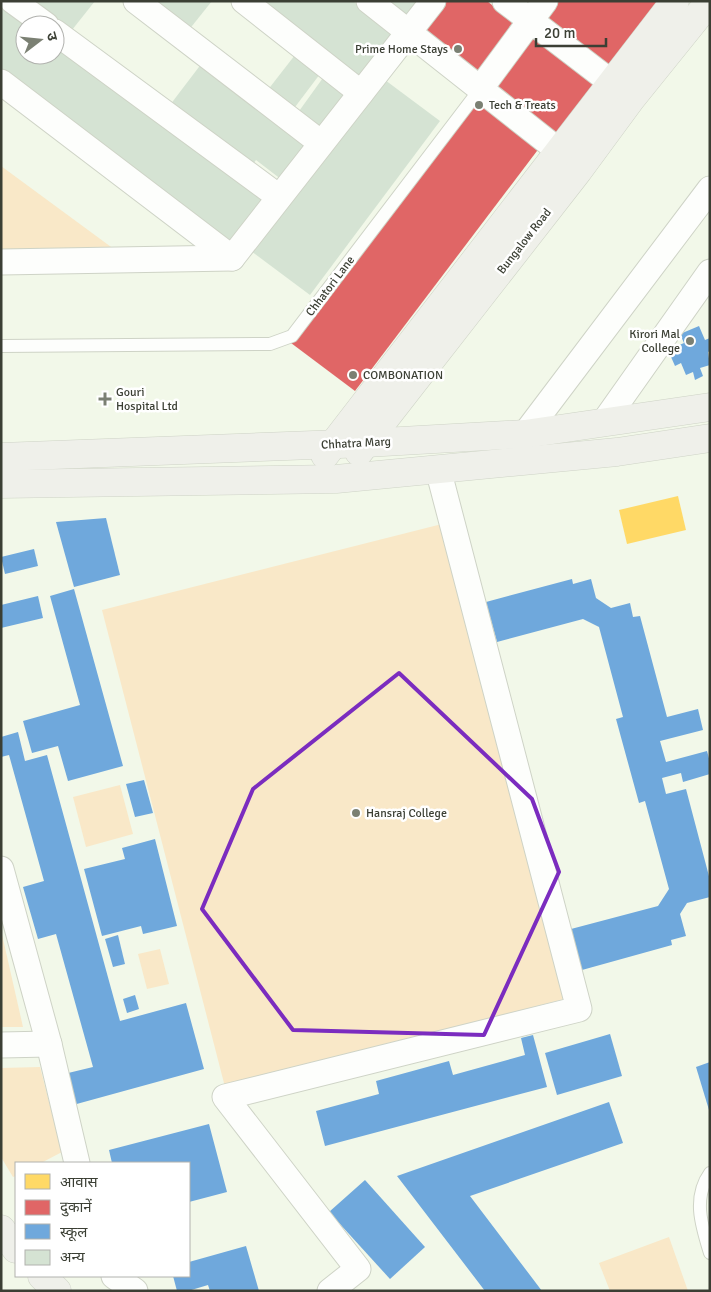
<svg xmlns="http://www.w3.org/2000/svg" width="711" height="1292" font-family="Signika,'Noto Sans Devanagari',sans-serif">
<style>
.green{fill:#f9e8c8}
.homes{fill:#ffd966}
.shops{fill:#e06666}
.schools{fill:#6fa8dc}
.building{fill:#d5e3d3}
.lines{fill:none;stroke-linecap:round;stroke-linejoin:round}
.lane-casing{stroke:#ced3c6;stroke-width:14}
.street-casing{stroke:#ced3c6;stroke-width:27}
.secondary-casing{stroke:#ced3c6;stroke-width:29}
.lane{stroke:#fdfefc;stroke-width:12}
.street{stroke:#fdfefc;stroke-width:25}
.secondary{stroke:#eff0ea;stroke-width:28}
.marked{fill:none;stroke:#7b2cbf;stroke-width:4;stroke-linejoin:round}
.poi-dot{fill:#7b8073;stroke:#fff;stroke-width:2}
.labels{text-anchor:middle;stroke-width:5;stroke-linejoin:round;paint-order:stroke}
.poi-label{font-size:12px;fill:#3b3f34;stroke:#fff;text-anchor:start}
.street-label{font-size:12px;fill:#3b3f34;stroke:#fff}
</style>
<rect width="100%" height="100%" fill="#f2f8e9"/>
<!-- green -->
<g class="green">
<polygon points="1,166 122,255 1,256"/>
<polygon points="442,524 564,999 225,1087 102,610"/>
<polygon points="120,785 133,834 86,847 73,797"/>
<polygon points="1,930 23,1027 1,1027"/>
<polygon points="160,949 169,984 147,989 138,954"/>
<polygon points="40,1067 62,1152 41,1163 16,1163 16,1176 13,1177 1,1157 1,1068"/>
<polygon points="669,1237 688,1291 610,1291 599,1263"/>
</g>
<!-- homes -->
<polygon class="homes" points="678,496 686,530 627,544 619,510"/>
<!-- shops -->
<g class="shops">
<polygon points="440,1 487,1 518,26 479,73 421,26"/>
<polygon points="550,1 661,1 608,68 541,13"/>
<polygon points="530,35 596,83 558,135 492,87"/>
<polygon points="479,94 543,143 355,391 291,343"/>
</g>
<!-- schools -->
<g class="schools">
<polygon points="699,326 705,340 710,338 710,351 708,352 710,365 700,368 703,376 695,380 693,372 686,375 681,363 675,366 668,350 684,343 680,334"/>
<polygon points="106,518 120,575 74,587 56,522"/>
<polygon points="34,549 38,566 5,574 1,557"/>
<polygon points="572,579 573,584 591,579 596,598 611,608 630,603 633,617 640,616 667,717 698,709 703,730 660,741 666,762 707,751 710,762 710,774 683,782 681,773 662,778 666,794 686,789 710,880 710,897 687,903 680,914 686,936 671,940 672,945 582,970 571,929 658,906 669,889 645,801 639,803 616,719 623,717 599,627 583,619 497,642 486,602"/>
<polygon points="74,589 123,766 68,781 58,746 32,753 23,721 80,705 50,596"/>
<polygon points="38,596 43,618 1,628 1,605"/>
<polygon points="18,732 25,761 47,755 120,1021 186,1003 204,1069 73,1105 64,1074 93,1067 56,934 38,939 23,887 44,881 9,755 1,757 1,737"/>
<polygon points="144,780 153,813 135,817 126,784"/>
<polygon points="155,839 177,926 143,934 141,926 102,936 84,869 125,859 122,848"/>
<polygon points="118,935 125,964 113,967 105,939"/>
<polygon points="135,995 139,1009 127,1013 123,999"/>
<polygon points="610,1034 622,1076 557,1095 545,1053"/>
<polygon points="533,1035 547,1087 325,1146 316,1111 379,1094 376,1081 449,1061 453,1075 525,1055 521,1038"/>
<polygon points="710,1062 710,1110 709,1110 696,1067"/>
<polygon points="609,1102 623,1143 470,1196 542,1291 485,1291 397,1176"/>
<polygon points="209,1124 227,1192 189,1202 189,1163 112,1163 109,1150"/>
<polygon points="365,1180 425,1247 390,1279 329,1212"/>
<polygon points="246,1246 259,1291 210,1291 208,1285 188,1291 177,1291 173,1276 189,1276 189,1262"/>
</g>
<!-- building -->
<g class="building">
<polygon points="1,1 25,25 25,55 55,55 55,40 267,203 232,250 1,69"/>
<polygon points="37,1 95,1 68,35 33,7"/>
<polygon points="158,1 212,1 184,36 151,10"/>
<polygon points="264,1 353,1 393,33 359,77"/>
<polygon points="383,1 418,1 405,18"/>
<polygon points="295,55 320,74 292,111 267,91"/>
<polygon points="205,59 311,141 282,180 256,160 251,167 170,105"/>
<polygon points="325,75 347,92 319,130 297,114"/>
<polygon points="381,77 440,121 310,295 251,251"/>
</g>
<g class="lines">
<defs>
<g id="lane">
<polyline points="1,346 270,344 292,336 480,89"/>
<path d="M710,1173C692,1198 702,1227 710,1253"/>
</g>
<g id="street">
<polyline points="13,1 46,25"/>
<polyline points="136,1 321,143"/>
<polyline points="244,1 361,93"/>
<polyline points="369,1 559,151"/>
<polyline points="505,1 612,83"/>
<polyline points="55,32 279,197"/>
<polyline points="1,82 232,258"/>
<polyline points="480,89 545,1"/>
<polyline points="1,262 232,258 433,1"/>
<polyline points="604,422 710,272"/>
<polyline points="525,434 710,189"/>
<polyline points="1,869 49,1044 77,1163"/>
<polyline points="1,1045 49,1044"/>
<polyline points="114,1276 135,1291"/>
<polyline points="330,1291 358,1269 225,1097 579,1009 438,469"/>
</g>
<g id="secondary">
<polyline points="359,452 578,171 631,99 710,1"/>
<polyline points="325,455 675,1"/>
<polyline points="1,457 366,443 525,434 710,407"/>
<polyline points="1,484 336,479 617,452 710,438"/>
<polyline points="1,1229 16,1249"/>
<polyline points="42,1276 57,1291"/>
</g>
</defs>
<!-- lane casing -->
<use href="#lane" class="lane-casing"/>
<!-- street casing -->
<use href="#street" class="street-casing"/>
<!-- secondary casing -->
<use href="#secondary" class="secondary-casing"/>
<!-- lane -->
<use href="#lane" class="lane"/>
<!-- street -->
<use href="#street" class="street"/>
<!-- secondary -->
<use href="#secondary" class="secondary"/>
</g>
<!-- marked area -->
<path class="marked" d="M399,673L532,799L559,872L484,1035L293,1030L202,909L253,789Z"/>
<!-- markers -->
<g class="poi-dot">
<circle cx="458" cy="49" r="5"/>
<circle cx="479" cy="105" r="5"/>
<circle cx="690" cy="341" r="5"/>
<circle cx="353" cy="375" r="5"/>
<path d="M102.5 391.5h5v5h5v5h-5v5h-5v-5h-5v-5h5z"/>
<circle cx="356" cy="813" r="5"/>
</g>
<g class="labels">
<!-- poi labels -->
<g class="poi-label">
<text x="448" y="53" text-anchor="end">Prime Home Stays</text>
<text x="489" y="109">Tech &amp; Treats</text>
<text x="680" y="338" text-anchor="end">Kirori Mal<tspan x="680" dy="14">College</tspan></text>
<text x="363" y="379">COMBONATION</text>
<text x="116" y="396">Gouri<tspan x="116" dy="14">Hospital Ltd</tspan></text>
<text x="366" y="817">Hansraj College</text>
</g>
<!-- street labels -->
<g class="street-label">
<text transform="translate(524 241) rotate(-52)" y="4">Bungalow Road</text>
<text transform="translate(330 286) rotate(-53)" y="4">Chhatori Lane</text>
<text transform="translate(356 443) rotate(-3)" y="4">Chhatra Marg</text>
</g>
</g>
<!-- border -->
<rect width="711" height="1292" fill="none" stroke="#3b3f34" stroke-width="5"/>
<!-- legend -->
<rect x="15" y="1162" width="175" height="115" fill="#ffffff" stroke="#b1b2ae"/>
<rect x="25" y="1174" width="25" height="15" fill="#ffd966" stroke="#b1b2ae"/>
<text x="60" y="1187" font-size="15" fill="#3b3f34">आवास</text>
<rect x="25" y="1200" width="25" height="15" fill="#e06666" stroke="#b1b2ae"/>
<text x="60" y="1212" font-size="15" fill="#3b3f34">दुकानें</text>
<rect x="25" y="1224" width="25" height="15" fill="#6fa8dc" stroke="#b1b2ae"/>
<text x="60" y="1237" font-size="15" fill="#3b3f34">स्कूल</text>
<rect x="25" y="1250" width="25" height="15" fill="#d5e3d3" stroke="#b1b2ae"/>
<text x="60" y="1262" font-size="15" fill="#3b3f34">अन्य</text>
<!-- north arrow -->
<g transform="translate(40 40) rotate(74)"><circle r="24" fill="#ffffff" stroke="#b1b2ae"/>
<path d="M0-4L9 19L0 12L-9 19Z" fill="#7b8073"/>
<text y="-8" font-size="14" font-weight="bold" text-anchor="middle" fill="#3b3f34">उ</text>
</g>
<!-- scale -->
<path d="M536 38v8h70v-8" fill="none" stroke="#3b3f34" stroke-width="2.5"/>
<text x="544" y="38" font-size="15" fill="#3b3f34" stroke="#ffffff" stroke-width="4" paint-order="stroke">20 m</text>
</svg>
